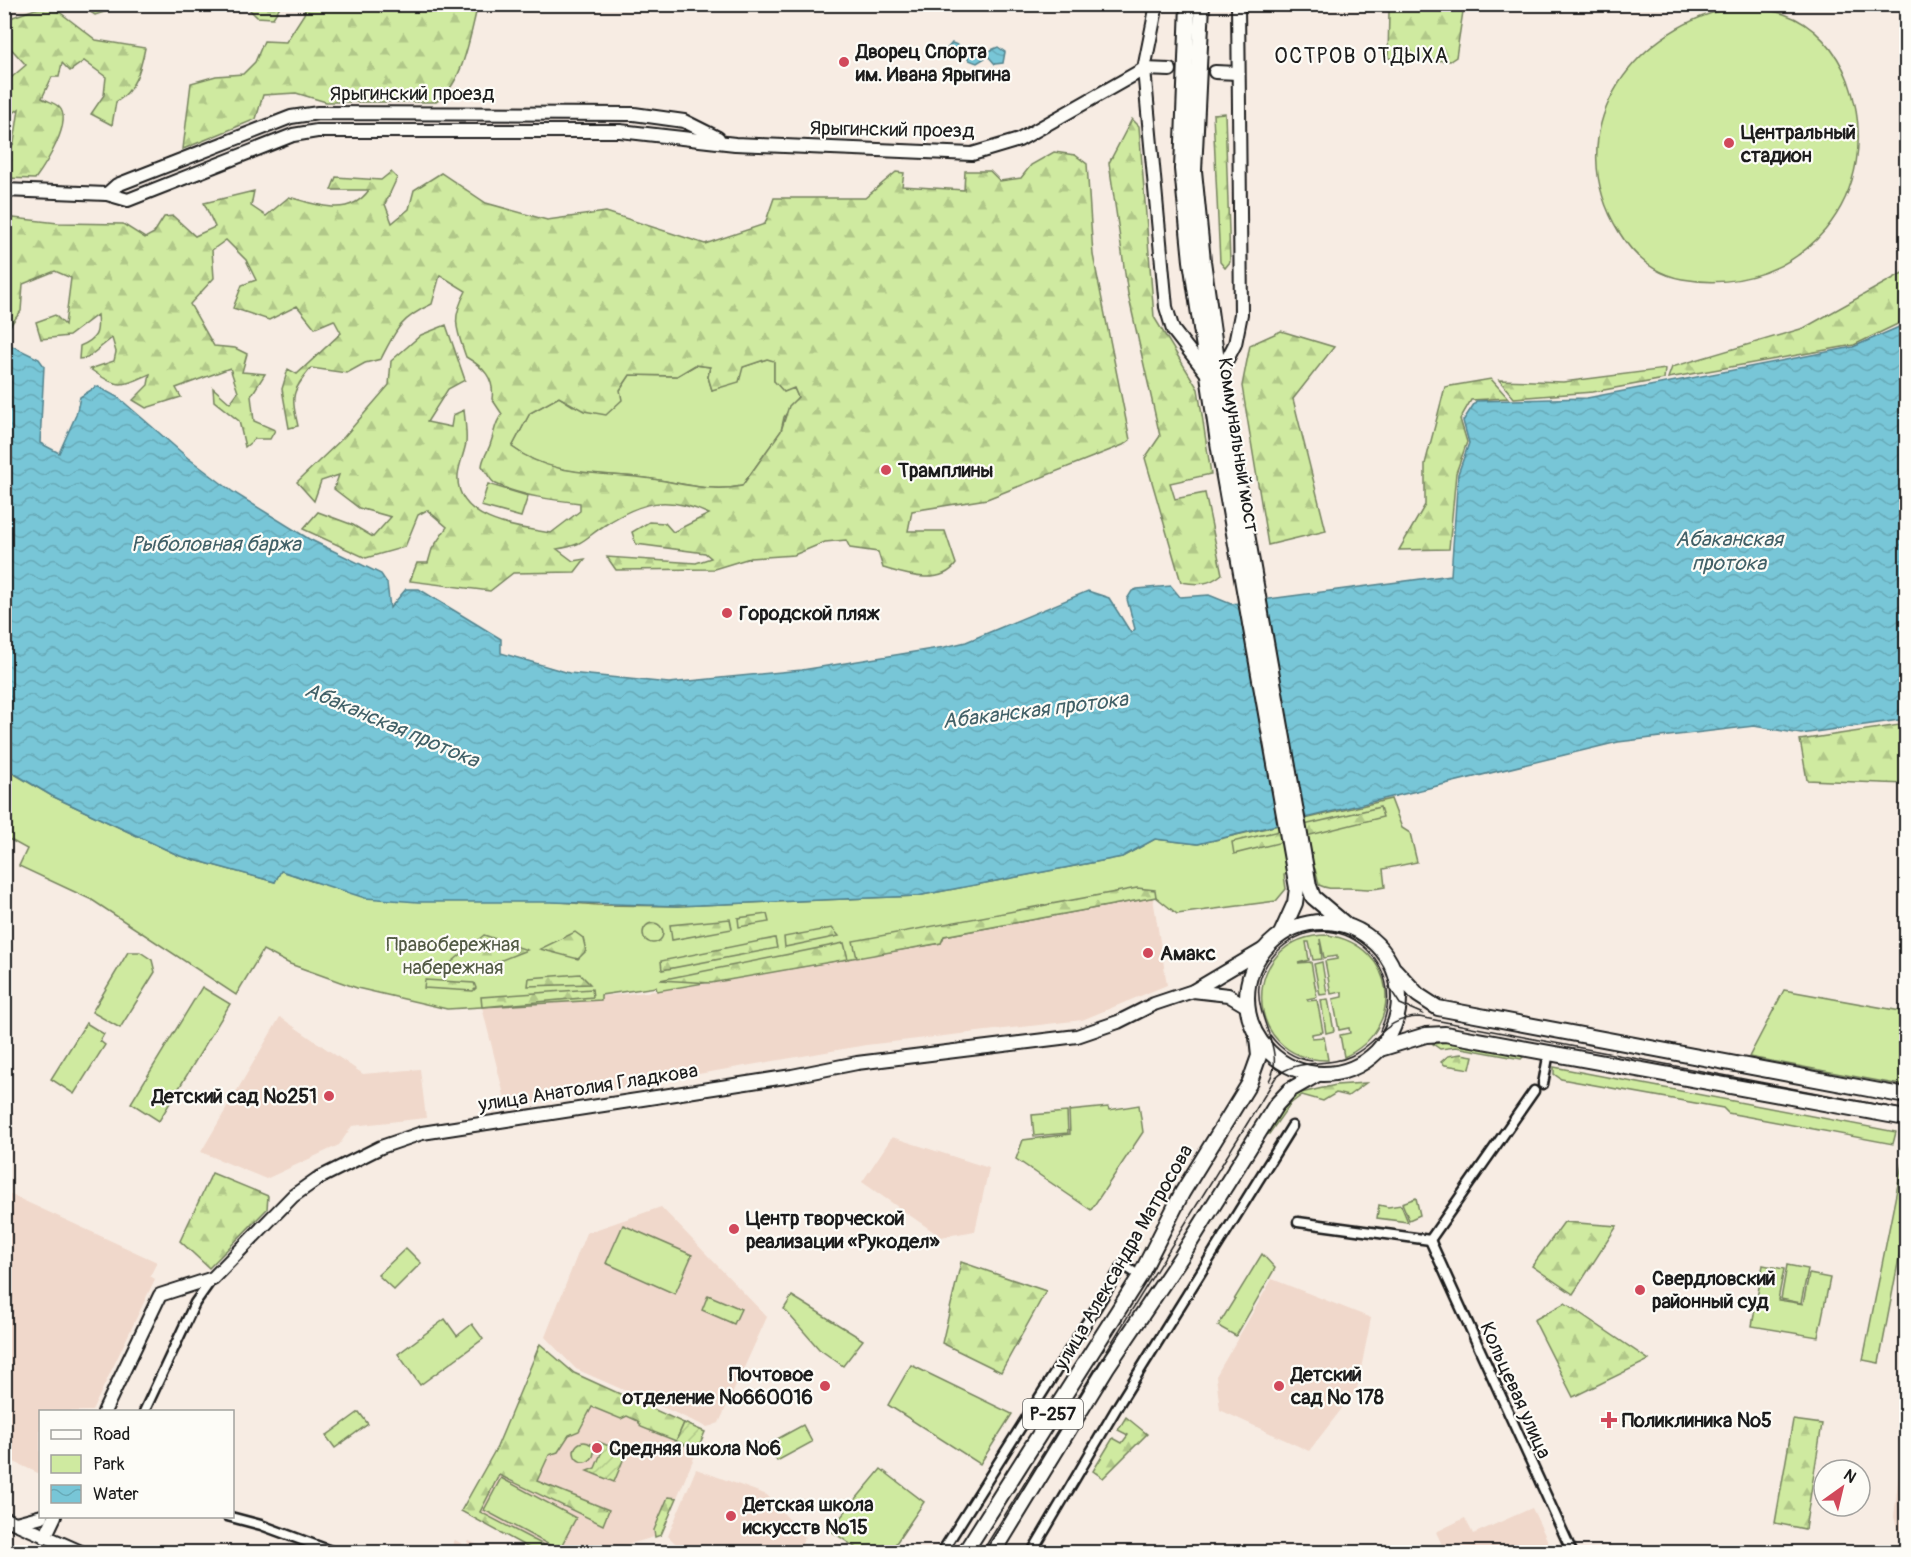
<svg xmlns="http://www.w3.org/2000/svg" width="1911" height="1557" font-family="Pangolin,sans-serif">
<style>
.built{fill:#f0d8cb}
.green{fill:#cfeaa0;stroke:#76835e;stroke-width:1.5}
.forest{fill:url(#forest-firs);stroke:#76835e;stroke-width:1.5;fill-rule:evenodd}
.garden{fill:url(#garden-furrows);stroke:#76835e;stroke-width:1.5}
.water{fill:url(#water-waves);stroke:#53828c;stroke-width:1.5}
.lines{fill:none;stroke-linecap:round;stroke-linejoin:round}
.minor-casing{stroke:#1c1c1c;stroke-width:13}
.secondary-casing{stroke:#1c1c1c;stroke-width:16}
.trunk-casing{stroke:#1c1c1c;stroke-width:18}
.minor{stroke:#fdfcf7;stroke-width:8}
.secondary{stroke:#fdfcf7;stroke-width:12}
.trunk{stroke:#fdfcf7;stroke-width:14}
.tram{stroke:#1c1c1c;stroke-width:1.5}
.poi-dot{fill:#d1495b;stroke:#fdfcf7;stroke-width:2}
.labels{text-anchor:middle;stroke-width:4.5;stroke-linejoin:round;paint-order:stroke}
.shield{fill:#fdfcf7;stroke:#605f5e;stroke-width:1.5}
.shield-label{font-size:18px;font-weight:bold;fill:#1c1c1c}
.poi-label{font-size:20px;font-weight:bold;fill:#1c1c1c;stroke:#fdfcf7;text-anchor:start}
.street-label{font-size:20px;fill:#1c1c1c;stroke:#fdfcf7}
.park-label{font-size:20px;fill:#525a44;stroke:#fdfcf7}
.neighbourhood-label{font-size:21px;letter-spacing:1.5px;fill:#1c1c1c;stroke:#fdfcf7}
.water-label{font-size:21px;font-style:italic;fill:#416067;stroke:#fdfcf7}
</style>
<defs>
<pattern id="forest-firs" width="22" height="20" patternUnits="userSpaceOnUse" patternTransform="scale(1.5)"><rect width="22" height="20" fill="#cfeaa0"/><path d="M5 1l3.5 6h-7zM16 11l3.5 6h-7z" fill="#b1c889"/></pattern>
<pattern id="garden-furrows" width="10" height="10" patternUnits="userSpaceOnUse" patternTransform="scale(1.5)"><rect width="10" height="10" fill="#cfeaa0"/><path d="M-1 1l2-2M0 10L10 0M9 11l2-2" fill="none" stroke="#b1c889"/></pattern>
<pattern id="water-waves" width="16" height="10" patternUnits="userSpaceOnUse" patternTransform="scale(1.5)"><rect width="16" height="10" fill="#78c6d7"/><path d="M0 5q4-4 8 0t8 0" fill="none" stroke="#67aab8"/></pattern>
</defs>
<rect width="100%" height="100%" fill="#f7ece3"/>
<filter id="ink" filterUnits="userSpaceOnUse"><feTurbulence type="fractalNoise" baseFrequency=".0167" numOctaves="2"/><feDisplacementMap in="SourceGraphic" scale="12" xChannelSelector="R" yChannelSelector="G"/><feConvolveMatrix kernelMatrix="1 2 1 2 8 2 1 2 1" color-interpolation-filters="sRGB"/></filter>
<g filter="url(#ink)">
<!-- built -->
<g class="built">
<polygon points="1153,898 1167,985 1082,1020 866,1045 507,1107 482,1007 657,991 711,983 941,943 944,936"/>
<polygon points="280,1017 363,1074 420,1069 426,1118 352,1126 339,1145 266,1179 201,1152"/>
<polygon points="892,1137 989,1168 975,1231 941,1237 862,1182"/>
<polygon points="5,1192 157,1262 150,1276 155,1279 92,1411 40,1412 40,1474 12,1461 5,1460"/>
<polygon points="661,1207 767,1317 719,1423 711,1426 707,1427 576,1369 545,1337 586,1233"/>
<polygon points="1272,1279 1371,1318 1357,1389 1309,1451 1220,1410 1216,1376"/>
<polygon points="540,1344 574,1373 705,1432 661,1535 603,1552 536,1552 461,1511 497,1447"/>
<polygon points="1902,1446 1906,1446 1906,1552 1904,1552 1894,1517"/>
<polygon points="696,1469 767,1495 805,1537 798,1552 684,1552 668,1536"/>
<polygon points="1532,1508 1553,1552 1433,1552 1443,1547 1436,1532 1465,1518 1473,1534"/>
<polygon points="455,1540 466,1546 469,1541 493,1552 448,1552"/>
</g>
<!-- green -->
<g class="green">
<path d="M1730,8C1748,8 1766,8 1784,14C1814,24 1837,51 1848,80C1889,193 1802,300 1682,279C1654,274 1633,255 1619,232C1559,134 1628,31 1730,8Z"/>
<path d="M767,359L774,360V381L794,388L798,397L784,417L781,431L742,486C708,493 679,482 645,478C597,472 553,478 512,447L530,413L559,397L573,406L620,390L630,375L677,376L696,365L710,367L708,377L712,390L743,367Z"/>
<polygon points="488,484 528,496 521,517 481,506"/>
<path d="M4,768L52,796L180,856L275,882L280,870L314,882L597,905L677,906L917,896L1122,857L1155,839L1198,844L1391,799L1402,828L1410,833L1417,862L1383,869L1385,887C1368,891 1363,888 1347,888C1335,888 1330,890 1319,885L1315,869L1284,875L1286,889L1276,901L1177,914L1156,897L944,936L941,943L657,991L656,987L601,995V1000L447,1009L357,988L290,964L263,950L236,995L92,900L19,866L27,849L5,837Z"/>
<path d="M1328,935C1397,946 1407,1028 1344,1057L1340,1035L1350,1033L1349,1028L1339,1030L1333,999L1342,997V992L1331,994L1325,961L1337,959V956L1324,958L1320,939L1322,959L1313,960L1309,942H1306L1309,960L1298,963L1311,962L1317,997L1307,999L1308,1001L1317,1000L1323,1032L1312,1034V1038L1324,1037L1328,1060C1241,1062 1238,935 1328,935Z"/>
<polygon points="128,952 140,952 152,960 155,972 120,1028 92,1012"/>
<polygon points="1322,962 1327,994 1320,995 1314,964"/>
<polygon points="202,987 230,1004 159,1121 131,1103"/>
<polygon points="1784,990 1906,1012 1906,1086 1749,1057"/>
<polygon points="1328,999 1334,1031 1326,1033 1321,1000"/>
<polygon points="86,1023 104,1034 100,1041 105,1045 74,1094 51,1079"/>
<polygon points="1450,1041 1524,1056 1521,1059 1456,1047 1440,1049 1433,1044"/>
<polygon points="1554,1067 1896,1132 1893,1144 1728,1113 1723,1108 1561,1079 1554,1074"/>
<polygon points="1139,1105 1143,1132 1091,1210 1016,1159 1023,1140 1070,1134 1069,1111 1108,1107 1109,1110"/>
<polygon points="1067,1112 1068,1133 1034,1136 1032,1115"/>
<polygon points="1906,1159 1906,1221 1879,1363 1863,1360 1902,1164"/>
<polygon points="1416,1198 1420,1215 1409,1220 1402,1203"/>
<polygon points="1379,1205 1388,1207 1401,1205 1408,1222 1377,1218"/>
<polygon points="623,1225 692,1255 675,1294 606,1263"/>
<polygon points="406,1248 421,1263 394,1290 378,1275"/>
<polygon points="1262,1254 1275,1268 1236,1336 1218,1326"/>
<polygon points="1763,1265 1784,1269 1778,1300 1803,1304 1809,1274 1830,1278 1818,1337 1752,1326"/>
<polygon points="1787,1265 1808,1269 1801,1303 1781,1299"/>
<polygon points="708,1295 741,1309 734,1324 702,1310"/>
<polygon points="792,1296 863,1340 843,1366 819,1349 784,1309"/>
<polygon points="445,1319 457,1336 472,1324 483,1339 420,1385 398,1354"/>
<polygon points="911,1365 1012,1414 980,1464 888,1405"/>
<polygon points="359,1412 368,1424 335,1448 326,1436"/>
<polygon points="803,1425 812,1442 777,1461 768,1444"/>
<circle cx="584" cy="1452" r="10"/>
<polygon points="881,1469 924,1502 890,1552 862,1552 830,1530"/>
<polygon points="501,1478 576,1518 559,1550 484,1510"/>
</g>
<!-- forest -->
<g class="forest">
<path d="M49,4L96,40L145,48C141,68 135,91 116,102L112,125L91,114L104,95L106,77L84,61L70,71L62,63L59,77H52L42,98C47,101 55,103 59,107C74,121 44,167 35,179L5,178V155L14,143L19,109L5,119V83L26,65L5,42V11L10,18Z"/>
<polygon points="79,5 126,5 95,15"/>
<polygon points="245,5 281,4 281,5 273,18 257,17"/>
<path d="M306,5H478C470,34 464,84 436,102H326L296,93L263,95L256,119L183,149L191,83L216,76L243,74L255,62L264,41L286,42L304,14Z"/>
<polygon points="1392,5 1464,5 1456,57 1450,61 1388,58 1389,12"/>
<polygon points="1225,113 1230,262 1225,268 1220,262 1213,114"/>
<path d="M1132,119L1139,126L1154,317L1198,389L1211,474L1170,483L1175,499L1205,493L1222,574C1209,585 1198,585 1181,582L1145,458L1160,436L1128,294L1109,163Z"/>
<path d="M1054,152L1075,155L1087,164L1093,255L1130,440L1123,445L987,499L912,511L908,531H945L956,564C940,587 904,574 883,568L878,552L850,548L846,540L825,542L794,555L750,558L714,569L616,570L607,557L696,563L711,558L705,553L636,544L632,532L649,522L665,523L673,532L709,514C668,495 642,501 605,525C583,539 585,545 557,549L573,561L585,559L575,572L513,573L490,591L410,581L417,563H428L432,549L447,527L427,510L418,515L405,547L366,558L303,529L318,512L353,525L373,537L391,517L359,508L334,489L339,475L321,481L314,501L297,482L344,437L389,385L391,361L421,335L446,325L465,380L448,389L427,422L451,427L453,415L464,410C465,420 467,433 466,443C464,454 459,464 458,475C455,521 518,528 551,533L580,511V503C554,500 520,496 496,484C490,481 486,471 482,466C483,456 489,451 491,442C495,431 494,424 502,414L492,399C495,378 483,367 466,357C456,328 451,319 466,291L440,275L432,304C401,318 396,329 381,359L365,363L347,373L311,368C291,392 291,396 298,426L289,428L282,389L288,369L297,374L341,333L334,320L315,328L297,306L269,320L233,308L242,285L256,280L246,260L226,240L212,250L214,278L190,304L214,346L235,348L247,354L242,372L265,374L251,396L254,421L275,430L270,439H255L245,447L239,421L214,401L213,388L230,403L238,392L230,368L176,388L181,397L146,408L133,400L148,385L150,374C120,387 119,389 90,369L114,361L116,352L112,338L87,358L79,359L80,346C97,339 99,333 97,315L69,336L41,339L36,322L55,315L65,325L71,278L55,271L23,284L21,311L6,331L5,327V217L58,223L123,224L145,238L154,233L164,217L173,216L195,236L215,227L204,203L254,191L251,206L266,216L289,197C317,205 349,218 369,190H331L336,177L381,180L391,172L397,178L385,204L392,223L409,209L414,190L441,173L486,203L547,220L606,212L705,244L765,224L774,198H865L896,172L904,173L902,186L964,190L965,171H990L1000,181L1021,178L1031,165ZM767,359L774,361V381L784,392L794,388L798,397L789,406L781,431L742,486C708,493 679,482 645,478C599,472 552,477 512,447L530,413L559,397L584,411L606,415L622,400L620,390L630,375L677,376L695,365L710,367L708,377L712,390L739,382L743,367Z"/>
<polygon points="1906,271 1906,320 1854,345 1668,378 1672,367 1804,328"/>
<polygon points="1281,331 1334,347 1293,399 1326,531 1268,545 1242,386 1250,345"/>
<polygon points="1665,369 1664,379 1593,392 1514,398 1499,380 1563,382"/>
<polygon points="1491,379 1508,398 1471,400 1460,419 1467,442 1456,473 1449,549 1399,550 1425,505 1425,464 1445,387"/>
<polygon points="1906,724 1906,784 1807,780 1800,740"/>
<polygon points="1380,807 1383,817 1234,854 1232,842"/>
<polygon points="1137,888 1155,890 1156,897 944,936 941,943 857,958 853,941"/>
<polygon points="767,914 769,922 739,927 738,918"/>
<polygon points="730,919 732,929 672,940 670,925"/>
<circle cx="653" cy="933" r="10"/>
<polygon points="832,928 839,936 785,947 784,937"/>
<polygon points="575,932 583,938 586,951 578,959 540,949"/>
<polygon points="484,935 527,950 484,967 447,966"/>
<polygon points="775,938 777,948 662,970 661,961"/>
<polygon points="844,943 848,959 711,983 660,980"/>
<polygon points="580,974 590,984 528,986 529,978"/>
<polygon points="425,980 474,983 476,988 473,991 424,988"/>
<polygon points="592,989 593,997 482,1007 481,997"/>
<polygon points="1461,1054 1473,1056 1470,1069 1445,1065 1441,1062 1448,1056"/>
<polygon points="1366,1083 1348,1096 1336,1093 1323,1101 1302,1095 1290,1104 1269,1134 1265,1135 1292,1095 1336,1085"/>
<polygon points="212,1173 268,1196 267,1209 209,1268 180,1241"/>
<polygon points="1564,1222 1617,1226 1573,1294 1532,1266"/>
<polygon points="961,1262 1046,1291 1001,1372 942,1343"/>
<polygon points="1565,1303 1649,1360 1573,1397 1534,1320"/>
<polygon points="540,1344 574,1373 684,1423 676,1441 641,1427 638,1421 627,1416 621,1419 592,1407 579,1431 569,1435 558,1452 549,1455 537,1481 609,1510 603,1525 499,1475 480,1512 557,1552 536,1552 461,1511 497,1447"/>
<polygon points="1126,1417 1147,1434 1103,1478 1093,1471 1113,1438 1122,1443 1128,1435 1118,1430"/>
<polygon points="1793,1420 1822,1424 1805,1529 1775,1523"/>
<polygon points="668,1497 677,1498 661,1535 655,1537 654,1530"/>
</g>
<!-- garden -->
<g class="garden">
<polygon points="684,1423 705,1432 697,1450 676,1441"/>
<polygon points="599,1442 626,1453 614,1482 587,1471 595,1468 602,1451"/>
</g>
<!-- water -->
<g class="water">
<polygon points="952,43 960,46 963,51 977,45 984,53 998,47 1005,52 1003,63 995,64 988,56 977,63 969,60 966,54 951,60 945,51"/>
<polygon points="1906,324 1906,719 1801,734 1754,726 1618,742 1198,844 1155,839 1122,857 917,896 677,906 551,902 418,902 365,898 281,871 275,882 180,856 52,796 5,768 4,342 39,359 44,366 40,443 59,453 76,415 80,397 97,386 119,398 188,458 233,492 309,539 381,574 387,583 390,608 406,589 419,589 501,639 501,653 569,673 669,683 802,670 945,647 966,642 1088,591 1109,598 1131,633 1135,629 1127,599 1132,591 1137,589 1171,586 1180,597 1209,595 1231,604 1451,575 1458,474 1469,443 1463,421 1476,401 1587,398 1853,347"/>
</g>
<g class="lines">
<defs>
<g id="minor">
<polyline points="1543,1084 1549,1052"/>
<polyline points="1298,1222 1430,1240"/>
<polyline points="1430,1240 1572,1552"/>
<polyline points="1430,1240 1534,1091"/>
<polyline points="144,1412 195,1303 212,1279"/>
<polyline points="227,1516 261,1525 334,1552"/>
<polyline points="942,1552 1123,1265 1140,1276"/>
<polyline points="1032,1552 1119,1404 1292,1126"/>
</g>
<g id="secondary">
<polyline points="1157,4 1144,69 1166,307 1173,330 1208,375"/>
<polyline points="1215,72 1238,73"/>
<polyline points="4,190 107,194 128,200 293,135 317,131 620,131 735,144 972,154 1019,140 1144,69 1170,70"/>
<polyline points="107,194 117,185 291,117 318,113 634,114 684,121 718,138"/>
<polyline points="1219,375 1235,344 1241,314 1238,4"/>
<polyline points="1193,991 1228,995 1248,1007"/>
<polyline points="104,1412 160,1295 213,1278 293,1196 317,1179 381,1147 422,1133 792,1076 857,1063 1077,1036 1118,1022 1154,1004 1193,991 1264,949"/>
<polyline points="4,1518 81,1552"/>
<polyline points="16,1523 42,1516"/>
<polyline points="45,1537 55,1516"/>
</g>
<g id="trunk">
<polyline points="1188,4 1182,169 1191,261 1219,449 1297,888 1295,903 1281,934"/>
<polyline points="1202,4 1194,171 1203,261 1219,375 1309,886 1313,897 1345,924"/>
<circle cx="1323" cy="998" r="76"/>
<polyline points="1395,970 1418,995 1438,1008 1906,1096"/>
<polyline points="1380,1049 1426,1035 1445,1034 1906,1118"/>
<polyline points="965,1552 1140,1276 1182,1193 1249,1084 1259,1056 1257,1037"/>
<polyline points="994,1552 1107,1367 1181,1257 1276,1105 1290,1090 1318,1074"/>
</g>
</defs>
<!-- minor casing -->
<use href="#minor" class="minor-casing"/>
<!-- secondary casing -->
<use href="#secondary" class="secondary-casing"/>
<!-- trunk casing -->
<use href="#trunk" class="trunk-casing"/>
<!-- minor -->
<use href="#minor" class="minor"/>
<!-- secondary -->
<use href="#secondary" class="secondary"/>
<!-- trunk -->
<use href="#trunk" class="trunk"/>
<!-- tram -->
<g class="tram">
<polyline points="1389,987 1400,1004 1423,1014"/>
<path d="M1270,1035C1280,1049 1295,1059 1312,1061"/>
<path d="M1269,1081C1293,1040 1226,997 1281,948C1336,900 1412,963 1380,1031"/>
<path d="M982,1552L1276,1077C1296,1057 1327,1068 1351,1056C1379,1043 1383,1018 1419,1017L1906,1110"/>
</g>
</g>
</g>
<!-- markers -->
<g class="poi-dot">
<circle cx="844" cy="62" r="6"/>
<circle cx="1729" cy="143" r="6"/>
<circle cx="886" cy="470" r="6"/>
<circle cx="727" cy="613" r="6"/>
<circle cx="1148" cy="953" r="6"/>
<circle cx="329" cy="1096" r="6"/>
<circle cx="734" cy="1229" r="6"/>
<circle cx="1640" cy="1290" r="6"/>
<circle cx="825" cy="1386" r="6"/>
<circle cx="1279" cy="1386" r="6"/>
<path d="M1606 1411h6v6h6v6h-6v6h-6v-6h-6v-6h6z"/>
<circle cx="597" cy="1448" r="6"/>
<circle cx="731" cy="1516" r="6"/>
</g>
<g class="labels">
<!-- shield labels -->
<rect class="shield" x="1023" y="1399" width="60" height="30" rx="4.5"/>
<g class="shield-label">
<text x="1053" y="1420">Р-257</text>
</g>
<!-- poi labels -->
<g class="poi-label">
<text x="856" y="58">Дворец Спорта<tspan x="856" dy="23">им. Ивана Ярыгина</tspan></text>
<text x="1741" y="139">Центральный<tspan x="1741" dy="23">стадион</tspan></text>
<text x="898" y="477">Трамплины</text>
<text x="739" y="620">Городской пляж</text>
<text x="1160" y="960">Амакс</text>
<text x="317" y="1103" text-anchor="end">Детский сад №251</text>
<text x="746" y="1225">Центр творческой<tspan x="746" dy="23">реализации «Рукодел»</tspan></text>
<text x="1652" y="1285">Свердловский<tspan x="1652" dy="23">районный суд</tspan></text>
<text x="813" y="1381" text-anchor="end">Почтовое<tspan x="813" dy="23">отделение №660016</tspan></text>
<text x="1291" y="1381">Детский<tspan x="1291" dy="23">сад № 178</tspan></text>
<text x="1622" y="1427">Поликлиника №5</text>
<text x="609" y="1455">Средняя школа №6</text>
<text x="743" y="1511">Детская школа<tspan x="743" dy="23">искусств №15</tspan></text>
</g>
<!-- street labels -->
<g class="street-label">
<text x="412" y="100">Ярыгинский проезд</text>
<text transform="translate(892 129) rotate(1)" y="7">Ярыгинский проезд</text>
<text transform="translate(1239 445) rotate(81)" y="7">Коммунальный мост</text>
<text transform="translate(588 1087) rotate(-9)" y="7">улица Анатолия Гладкова</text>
<text transform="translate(1123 1257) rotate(-60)" y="7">улица Александра Матросова</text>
<text transform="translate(1516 1390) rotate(66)" y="7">Кольцевая улица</text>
</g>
<!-- park labels -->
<g class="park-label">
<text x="453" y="951">Правобережная<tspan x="453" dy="23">набережная</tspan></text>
</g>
<!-- neighbourhood labels -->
<g class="neighbourhood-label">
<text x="1362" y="63">ОСТРОВ ОТДЫХА</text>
</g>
<!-- water labels -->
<g class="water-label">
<text x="1729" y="546">Абаканская<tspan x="1729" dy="24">протока</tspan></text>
<text x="216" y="551">Рыболовная баржа</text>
<text transform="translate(1035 710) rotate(-7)" y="7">Абаканская протока</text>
<text transform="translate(392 725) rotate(23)" y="7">Абаканская протока</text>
</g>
</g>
<!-- margin -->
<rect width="1911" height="1557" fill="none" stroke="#fdfcf7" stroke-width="24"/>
<rect x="12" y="12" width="1887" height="1533" fill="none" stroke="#1c1c1c" stroke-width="2" filter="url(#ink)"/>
<!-- legend -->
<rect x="39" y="1410" width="195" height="108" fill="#fdfcf7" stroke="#a3a29f" stroke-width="1.5"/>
<rect x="51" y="1430" width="30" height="9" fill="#fdfcf7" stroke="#a3a29f" stroke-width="1.5"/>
<text x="93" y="1440" font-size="18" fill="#1c1c1c">Road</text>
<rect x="51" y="1455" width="30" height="18" fill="#cfeaa0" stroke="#a3a29f" stroke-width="1.5"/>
<text x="93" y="1470" font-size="18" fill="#1c1c1c">Park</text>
<rect x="51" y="1485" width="30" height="18" fill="url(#water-waves)" stroke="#a3a29f" stroke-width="1.5"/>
<text x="93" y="1500" font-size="18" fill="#1c1c1c">Water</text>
<!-- north arrow -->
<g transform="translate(1842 1488) rotate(34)"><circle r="28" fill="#fdfcf7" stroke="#a3a29f" stroke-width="1.5"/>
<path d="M0-4.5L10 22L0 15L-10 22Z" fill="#d1495b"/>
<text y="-9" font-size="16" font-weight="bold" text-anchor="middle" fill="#1c1c1c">N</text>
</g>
</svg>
